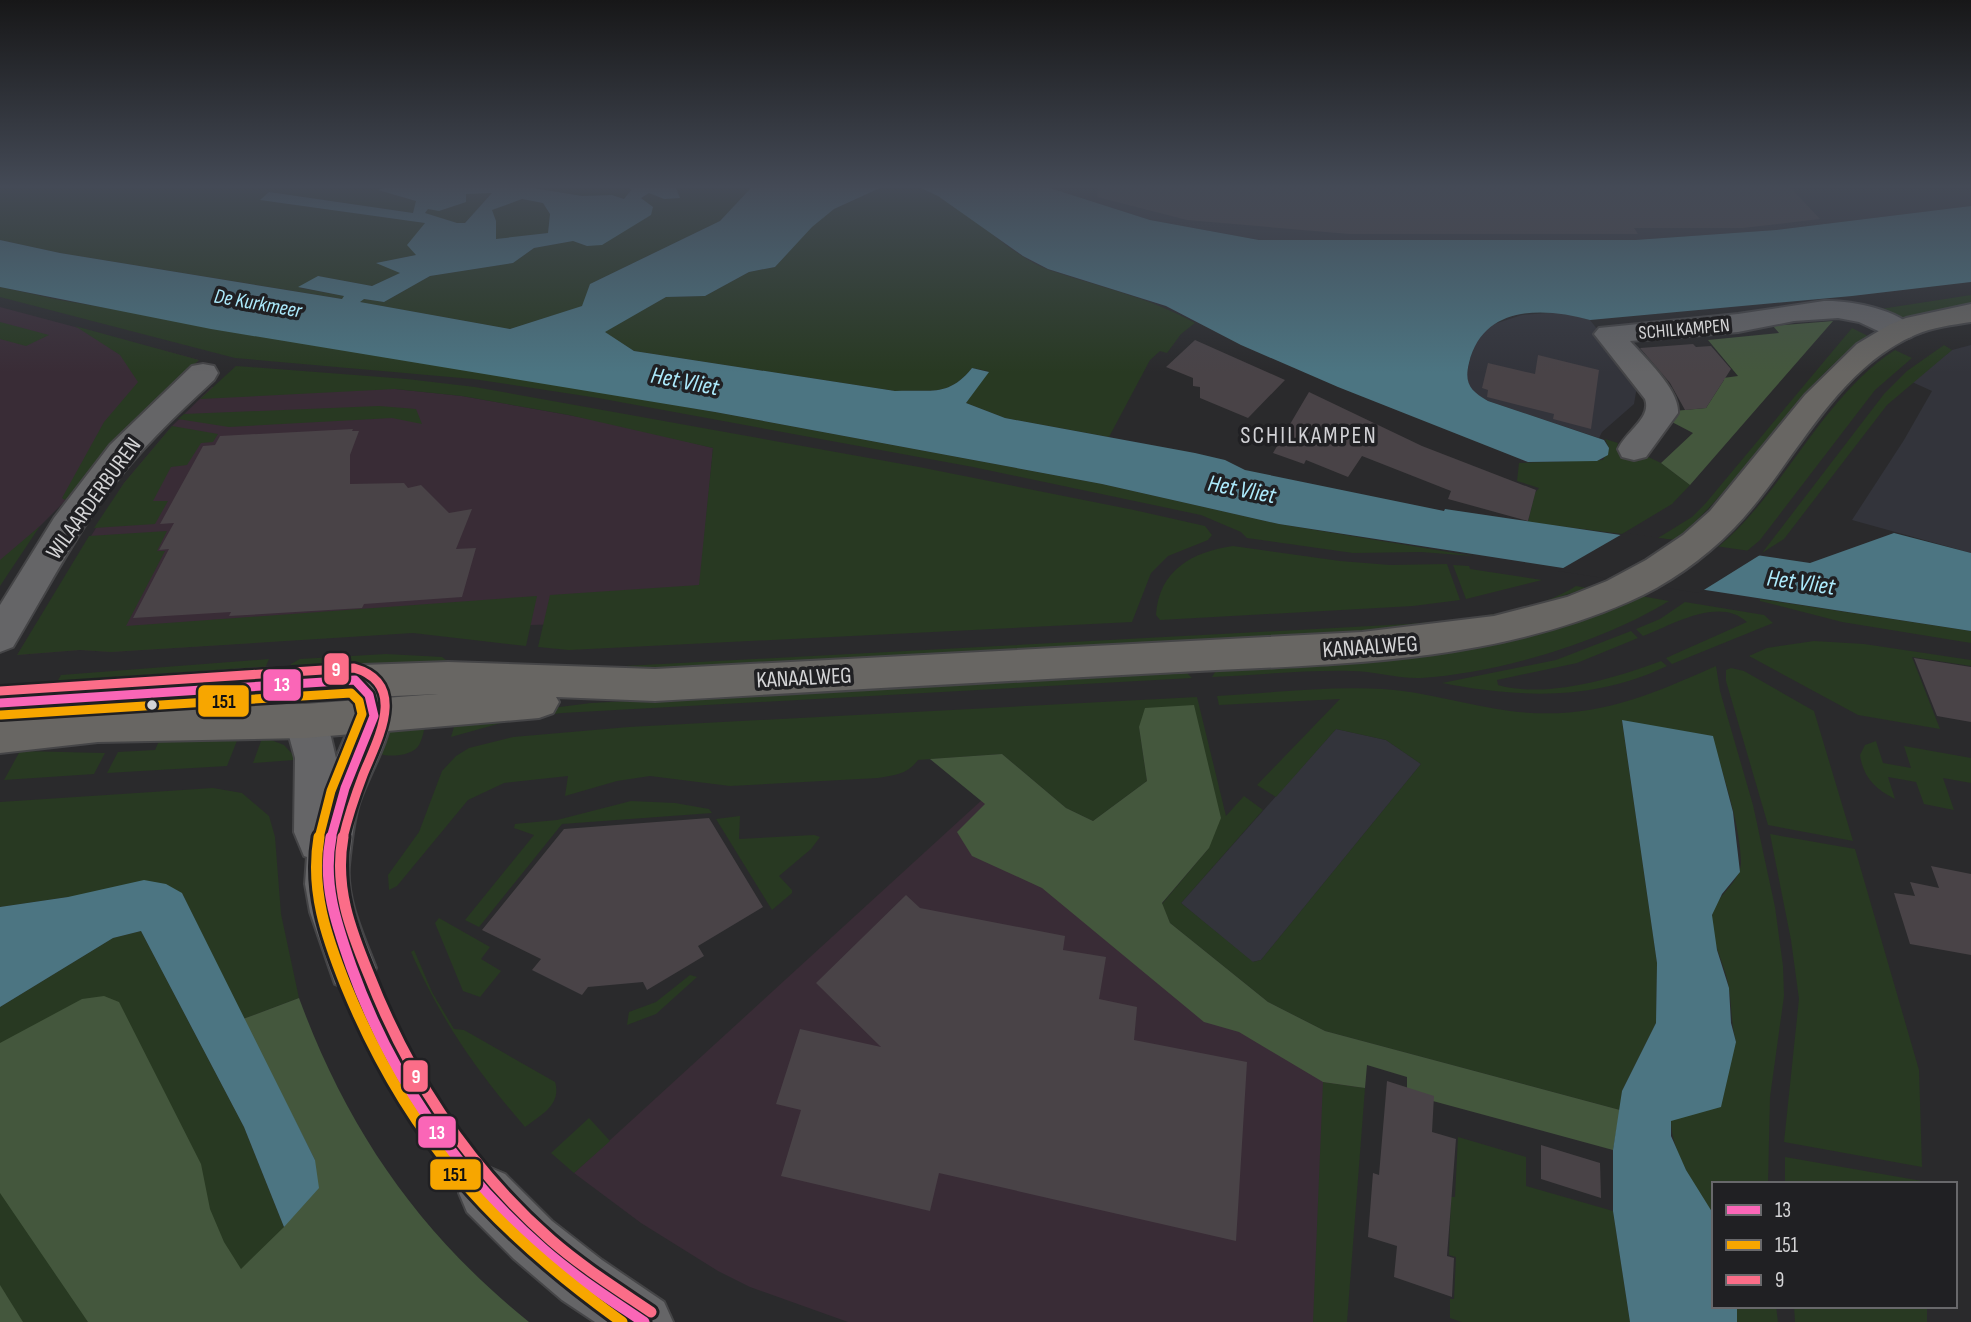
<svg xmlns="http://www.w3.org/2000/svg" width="1971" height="1322" font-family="'Sofia Sans Condensed',sans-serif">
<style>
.built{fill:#33343b}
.education{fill:#392c36}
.green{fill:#283922}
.forest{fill:#44573d}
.water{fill:#4c7582;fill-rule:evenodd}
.pier{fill:#2a2a2c}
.building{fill:#494347}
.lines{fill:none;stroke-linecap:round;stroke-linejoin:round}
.minor-casing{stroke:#454547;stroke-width:4}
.major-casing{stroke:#454547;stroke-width:4}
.minor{fill:#656567;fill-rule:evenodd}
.major{fill:#686663;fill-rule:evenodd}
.bus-1-far1-casing{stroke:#202023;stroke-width:14}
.bus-1-casing{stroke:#202023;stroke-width:17}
.bus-2-far1-casing{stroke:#202023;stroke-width:14}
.bus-2-casing{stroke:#202023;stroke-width:17}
.bus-3-far1-casing{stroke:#202023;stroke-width:14}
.bus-3-casing{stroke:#202023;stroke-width:17}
.bus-1-far1{stroke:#fa66b7;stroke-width:9}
.bus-1{stroke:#fa66b7;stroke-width:11}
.bus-2-far1{stroke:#f7a600;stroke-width:9}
.bus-2{stroke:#f7a600;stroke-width:11}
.bus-3-far1{stroke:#fb6d88;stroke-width:9}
.bus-3{stroke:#fb6d88;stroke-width:11}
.bus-dot{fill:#d4d4d6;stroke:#202023;stroke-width:2.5}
.labels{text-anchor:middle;stroke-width:7;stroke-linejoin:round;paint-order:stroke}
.far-street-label{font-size:19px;fill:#d4d4d6;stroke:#202023}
.far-water-label{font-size:21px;font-style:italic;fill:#adebfd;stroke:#202023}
.street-label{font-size:23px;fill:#d4d4d6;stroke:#202023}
.water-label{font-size:24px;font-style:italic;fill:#adebfd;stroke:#202023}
.neighbourhood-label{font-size:24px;letter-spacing:2px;fill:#d2d2d6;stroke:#202023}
.line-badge{stroke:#202023;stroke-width:2.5}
.badge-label{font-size:19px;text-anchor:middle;font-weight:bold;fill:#fff}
.pale-badge-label{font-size:19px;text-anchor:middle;font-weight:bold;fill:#111}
</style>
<rect width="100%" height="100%" fill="#2a2a2c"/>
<!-- built -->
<g class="built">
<polygon points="1050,188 1971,188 1971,206 1776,230 1635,240 1259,240 1150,220"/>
<polygon points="1562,312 1590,320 1638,381 1634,404 1602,432 1599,438 1488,401 1474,393 1468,384 1466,376 1473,347 1478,337 1491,325 1522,315"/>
<polygon points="1971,345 1971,553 1852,520 1904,440 1932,391 1912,382 1952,350"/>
<polygon points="1336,729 1386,740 1421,764 1261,960 1252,962 1181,903"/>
</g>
<!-- education -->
<g class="education">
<polygon points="0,307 199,360 123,433 67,499 32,534 0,586"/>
<polygon points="212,387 395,389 462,396 613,423 713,448 697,620 531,625 111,652 80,650 17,655 124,483 172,426"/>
<polygon points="983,799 1360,1086 1345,1322 848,1322 750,1287 718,1271 641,1223 574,1173"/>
</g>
<!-- green -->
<g class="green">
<polygon points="0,188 384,188 379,190 417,201 413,213 269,192 261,200 426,223 416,255 377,263 401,273 372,286 318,276 300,288 344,296 343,299 60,253 0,240"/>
<polygon points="533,188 632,188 625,199 612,195 582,196"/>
<polygon points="676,188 751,188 720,221 590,284 583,306 510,329 359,302 364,299 384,302 430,276 513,263 534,248 573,241 587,246 641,199 649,193 664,199 679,198"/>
<path d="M880,188C893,188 911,185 923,189C965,203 1005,254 1049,270C1099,287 1149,297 1195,323L1181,334L1167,353L1160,351L1150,360L1109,437L1005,418L966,403L988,371L972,368C948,398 930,389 895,391L634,351L604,332L666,297L705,296L749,272L775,267L811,227L834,209Z"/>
<polygon points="493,192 465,223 457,223 425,214 428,209 466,194"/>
<polygon points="522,199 543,203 550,214 548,233 495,240 496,221 491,210"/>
<polygon points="0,287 60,300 715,412 1102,484 1279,524 1473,556 1421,552 1353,553 1247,538 1241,532 1201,515 973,467 598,398 473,379 235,358 0,297"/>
<polygon points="1971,295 1971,305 1900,318 1874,310"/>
<polygon points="0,322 49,335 26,346 0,339"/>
<polygon points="75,326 199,360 123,433 65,500 62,498 104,422 138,382 120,355"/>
<path d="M1852,328L1868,336C1792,389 1747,480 1675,540L1658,538L1692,517L1705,504Z"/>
<polygon points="1944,345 1952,350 1887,405 1784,539 1762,553 1884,394 1907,371"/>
<path d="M1895,350L1912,358L1875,390L1760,540L1747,551L1718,547C1785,491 1822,397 1895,350Z"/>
<polygon points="236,366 407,379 475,387 919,467 1134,510 1205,526 1212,535 1208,540 1168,556 1151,573 1132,622 569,650 538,647 550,595 699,585 713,448 569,415 462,396 395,389 200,399"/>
<polygon points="379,406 416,409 422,424 392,418 229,427 178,419 184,414"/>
<polygon points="172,426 218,434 213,442 201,443 187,465 171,467 153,501 168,501 155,524 94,528 124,483"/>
<polygon points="1605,439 1618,443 1617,446 1637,456 1640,453 1661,463 1690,485 1672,504 1622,534 1528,522 1535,493 1539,488 1517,481 1519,463 1603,460 1609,448"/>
<polygon points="40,526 0,586 0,560"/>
<polygon points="167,531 157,551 165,551 126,626 537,596 526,646 413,633 111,652 80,650 17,655 89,536"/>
<path d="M1233,546L1340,561L1390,565L1447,564L1460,600L1413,606L1160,620L1156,615C1159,570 1192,552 1233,546Z"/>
<polygon points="1453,565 1469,566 1470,569 1542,580 1466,599"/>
<path d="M1576,586L1587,588L1516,611L1415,630L631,673L473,664L476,661L569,669L1408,624C1459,620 1533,614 1576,586Z"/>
<path d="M1641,596L1669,601C1602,642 1500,673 1421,678C1398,679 1374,671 1351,671C1305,670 1258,675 1212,677L1217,669C1361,661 1510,661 1641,596Z"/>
<polygon points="1760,599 1971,631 1971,643 1842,622 1760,601"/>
<path d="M1685,602L1764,615L1773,623L1672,664L1666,658L1747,622C1719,596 1672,625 1643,636L1636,629L1660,619Z"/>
<path d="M1631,631L1638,638L1577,663L1497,680L1498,685C1546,699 1616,678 1661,661L1667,666C1594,701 1520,698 1442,683L1556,660Z"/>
<polygon points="1814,641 1864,644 1971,660 1971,666 1912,657 1940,729 1858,715 1749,656 1767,648"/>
<polygon points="386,654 442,657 446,660 443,671 285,677 291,664 300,659"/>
<polygon points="269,659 261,678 51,692 61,675"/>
<path d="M1716,666L1720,691L1753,805L1775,907L1783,966L1784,996L1770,1097L1768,1184H1714V1215C1696,1187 1672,1155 1671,1121L1736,1042C1731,1024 1732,1008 1729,989C1726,965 1710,942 1712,917C1714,895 1742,883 1741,861C1739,819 1723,776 1712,736L1622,721L1657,963L1656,1023L1622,1091L1620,1110L1325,1031L1268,1002L1170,923L1162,904L1209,848L1139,727L1147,781L1093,821L1066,808L1002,754L918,760C908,774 895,775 878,778L730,786L650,776L617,781L565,796L568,776L504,783L468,800L397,886L389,890L388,875L419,832L442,771L456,756L469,748L513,737L629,727L1197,697L1226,816L1244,796L1263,810L1181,903L1253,962L1261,960L1421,764L1386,740L1336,729L1276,797L1257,785L1340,699L1219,705L1217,696C1272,693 1328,686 1383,689C1426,692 1467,705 1510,711C1590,721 1644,698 1716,666Z"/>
<polygon points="1731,668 1744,671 1814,711 1853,841 1768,825 1726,681 1726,670"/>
<polygon points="1185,671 1192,678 562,713 519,718 451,737 456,720 591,703"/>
<path d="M426,722C424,729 423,738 419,745C413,756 388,758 377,753C387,723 397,726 426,722Z"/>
<polygon points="240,733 227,766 107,773 118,752 155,750 160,739"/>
<polygon points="266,738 284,745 295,757 294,760 253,763 261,741"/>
<path d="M1876,741L1883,763L1911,768L1904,746L1971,758V783L1943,778L1954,810L1924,804L1916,782L1888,777L1895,799C1875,789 1863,777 1860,755L1865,745Z"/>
<polygon points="20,751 105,753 94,774 4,780"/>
<polygon points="213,788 242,793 269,816 275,837 281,914 299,998 243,1019 182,893 68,897 0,907 0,802"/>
<polygon points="631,801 675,803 709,809 712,813 562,824 479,927 465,920 534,835 514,828 515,824 557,820"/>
<polygon points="740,816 739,839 814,835 820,837 811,849 779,876 792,890 792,893 772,910 716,819"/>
<polygon points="1770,834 1855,849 1919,1070 1922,1167 1784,1142 1799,999 1791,940"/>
<polygon points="439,918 490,947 481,959 501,971 480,997 463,991 435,923"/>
<polygon points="141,931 244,1127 284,1227 300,1258 358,1322 0,1322 0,1007 113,938"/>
<path d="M414,950L432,992L454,1029L464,1030L555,1082C562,1104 541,1115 525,1127C476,1070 442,1022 411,952Z"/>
<polygon points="690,975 697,977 656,1014 627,1025 629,1012 656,1002"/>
<polygon points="1323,1082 1365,1088 1347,1322 1313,1322"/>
<polygon points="589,1118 610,1141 574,1173 551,1153"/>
<polygon points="1458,1137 1526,1157 1526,1186 1613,1211 1630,1322 1462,1322 1450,1318 1450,1299 1454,1299 1456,1257 1449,1255 1451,1197 1455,1197"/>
<polygon points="1785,1157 1922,1181 1922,1184 1785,1184"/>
<polygon points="1737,1306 1776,1306 1778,1322 1737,1322"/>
<polygon points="1794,1306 1927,1306 1927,1322 1795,1322"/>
</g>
<!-- forest -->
<g class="forest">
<polygon points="1833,321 1690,485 1661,463 1693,433 1672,422 1674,411 1706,408 1724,380 1723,378 1738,376 1708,340 1779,333 1773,326"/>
<polygon points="1194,705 1221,818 1209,848 1162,903 1170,923 1268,1002 1325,1031 1620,1110 1613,1150 1407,1094 1407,1077 1367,1065 1365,1088 1323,1082 1239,1032 1204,1022 1042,888 972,856 957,832 985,804 930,759 1002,754 1066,808 1093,821 1147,781 1139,727 1145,708"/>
<path d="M104,996L119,1002L201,1164L210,1209L224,1242L241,1269L284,1227L315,1160L243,1019L299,998C348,1131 419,1233 529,1322H88L0,1193V1043L82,999Z"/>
<polygon points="0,1285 23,1322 0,1322"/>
</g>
<!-- water -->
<g class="water">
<path d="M384,188H533L582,196L612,195L624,199L632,189L629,188H676L680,198L664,199L649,193L641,198L653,207L651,215L602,245L587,246L573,241L534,248L513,263L430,276L384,302L364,299L360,302L510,329L582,306L590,284L720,221L751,188H880L834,209L812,227L775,267L749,272L705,296L666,297L605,332L634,351L895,391C930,389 948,398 972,368L989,372L966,403L1005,418L1195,453L1225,460L1245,470L1444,511L1445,509L1810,563L1894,533L1971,553V631L1279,524L1102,484L715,412L211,329L0,287V240L60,253L342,299L344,296L298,287L318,276L372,286L400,273L376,263L416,255L407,245L425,223L260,200L269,192L413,213L416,201L378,190ZM492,193L465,223H457L425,213L428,209L439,211L466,202V194ZM522,199L543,203L550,214L548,233L496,239V221L492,210Z"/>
<path d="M921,188H1050L1150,220L1259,240H1635L1776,230L1971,206V282L1852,296L1590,320C1543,307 1483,305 1469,363C1464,383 1470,391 1488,401L1604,440L1609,448L1608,455L1597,461L1528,462L1338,387L1241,345L1166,306L1048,269L1023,256L938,196Z"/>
<polygon points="1622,720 1713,736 1733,812 1740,872 1722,894 1712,915 1717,950 1729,988 1731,1023 1736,1042 1721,1107 1671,1121 1671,1136 1686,1170 1714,1215 1714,1306 1737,1306 1737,1322 1630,1322 1613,1211 1613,1150 1622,1091 1656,1023 1657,963"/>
<polygon points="144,880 166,884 182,893 315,1160 319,1188 284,1227 244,1127 141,931 113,938 0,1007 0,907 68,897"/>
</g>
<!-- pier -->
<polygon class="pier" points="1624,533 1757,552 1760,555 1699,593 1558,571"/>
<!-- building -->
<g class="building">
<polygon points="1098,188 1791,188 1820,219 1743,228 1634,228 1638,234 1349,234 1187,220 1097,197"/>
<polygon points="1195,340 1285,380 1248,418 1200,398 1200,387 1193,386 1193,378 1166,367"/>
<polygon points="1693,344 1696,347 1711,346 1731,369 1706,408 1685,410 1670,383 1640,348"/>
<polygon points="1538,355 1599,370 1591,429 1553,419 1554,414 1487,397 1488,390 1482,388 1488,363 1535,374"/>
<polygon points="1309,392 1422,446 1536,490 1528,521 1448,499 1451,491 1362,456 1348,477 1306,460 1304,464 1273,453"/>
<polygon points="353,429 352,431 359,431 350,455 350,484 404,483 408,488 421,485 449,513 472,509 456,549 476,548 462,597 364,604 362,608 229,616 231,612 133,618 169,549 159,550 174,523 160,524 203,446 215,445 220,436"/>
<polygon points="1914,658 1971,667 1971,722 1937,716"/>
<polygon points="709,818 763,907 698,946 704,956 647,990 643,982 588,987 582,995 532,970 541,959 482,930 564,829"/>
<polygon points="1931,866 1971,874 1971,955 1910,944 1894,893 1915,896 1910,882 1939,888"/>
<polygon points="906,895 920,908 1065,936 1063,950 1106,957 1099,999 1137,1007 1134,1040 1247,1062 1236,1241 939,1173 930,1211 781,1176 801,1110 776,1104 800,1029 881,1047 816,983"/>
<polygon points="1387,1081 1434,1096 1432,1132 1456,1139 1447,1256 1454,1258 1452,1297 1394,1277 1397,1246 1368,1237 1373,1173 1379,1175"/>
<polygon points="1541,1145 1600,1163 1601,1198 1541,1179"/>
</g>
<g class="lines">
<defs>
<g id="minor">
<path d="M1824,301C1849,300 1900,309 1916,331L1911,337L1901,340L1891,337L1859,322L1838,318L1794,321L1738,332L1630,341C1645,358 1680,390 1678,413L1646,457L1634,460L1622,457L1618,449C1626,431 1652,418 1645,399L1594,334L1599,328L1738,314Z"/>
<path d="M203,364L214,366L218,373L214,380C176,415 138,451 108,492C72,541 44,595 13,647L0,652V605L54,518L110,445L192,366Z"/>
<path d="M362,669C427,691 369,766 358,807C353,825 351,847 349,865C346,900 364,936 376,968L369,984L352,991L335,984L310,912L305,884L307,857L304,856L294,832L295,758L285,721L291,709L305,704L319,709L331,737L336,758L354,716L353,700L342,685L348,674Z"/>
<polygon points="486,1166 505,1174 552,1221 602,1260 664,1302 673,1322 595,1322 562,1300 514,1259 467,1212 459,1193 467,1174"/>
</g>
<path id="major" d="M1971,304V322C1952,325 1933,327 1915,335C1832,371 1794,466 1734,528C1704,559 1667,585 1628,602C1480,667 1318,664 1160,673C991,682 823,691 655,701L556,697L559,702L553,713L539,718L305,738L98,742L0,753V687L276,668L448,662L655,669L1362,632L1494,616L1567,597L1607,581L1646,560L1683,535L1710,511L1805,395L1857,344L1889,325L1906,318ZM438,694L305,704L197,705Z"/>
</defs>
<!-- minor casing -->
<use href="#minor" class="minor-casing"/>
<!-- major casing -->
<use href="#major" class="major-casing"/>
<!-- minor -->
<use href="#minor" class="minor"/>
<!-- major -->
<use href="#major" class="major"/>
<defs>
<polyline id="bus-1-far1" points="0,703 355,680 369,695 374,716 345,788 331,838"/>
<path id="bus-1" d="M331,837C322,883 336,923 351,966C390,1076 457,1174 544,1250C575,1277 610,1299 644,1322"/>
<polyline id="bus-2-far1" points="1,715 351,693 359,701 362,714 331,791 319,838"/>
<path id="bus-2" d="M319,837C310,890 326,936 346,986C408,1137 491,1228 622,1322"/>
<path id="bus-3-far1" d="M0,691L354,668C410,684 376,742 363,775C355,796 348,817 343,838"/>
<path id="bus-3" d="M343,837C334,887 350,929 369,975C409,1077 469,1168 551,1240C582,1267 617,1289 651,1312"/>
</defs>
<!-- bus-1-far1 casing -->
<use href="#bus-1-far1" class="bus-1-far1-casing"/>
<!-- bus-1 casing -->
<use href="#bus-1" class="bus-1-casing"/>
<!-- bus-2-far1 casing -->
<use href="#bus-2-far1" class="bus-2-far1-casing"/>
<!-- bus-2 casing -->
<use href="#bus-2" class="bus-2-casing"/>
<!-- bus-3-far1 casing -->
<use href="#bus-3-far1" class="bus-3-far1-casing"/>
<!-- bus-3 casing -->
<use href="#bus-3" class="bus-3-casing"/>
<!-- bus-1-far1 -->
<use href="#bus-1-far1" class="bus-1-far1"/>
<!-- bus-1 -->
<use href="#bus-1" class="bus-1"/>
<!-- bus-2-far1 -->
<use href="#bus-2-far1" class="bus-2-far1"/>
<!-- bus-2 -->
<use href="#bus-2" class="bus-2"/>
<!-- bus-3-far1 -->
<use href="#bus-3-far1" class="bus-3-far1"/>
<!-- bus-3 -->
<use href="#bus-3" class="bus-3"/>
</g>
<!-- sky -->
<linearGradient id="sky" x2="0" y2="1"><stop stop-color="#171718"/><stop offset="0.5" stop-color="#444a56"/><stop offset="1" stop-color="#444a56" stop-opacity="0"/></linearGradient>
<rect width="1971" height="373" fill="url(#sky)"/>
<!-- markers -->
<circle class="bus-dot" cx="152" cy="705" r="6"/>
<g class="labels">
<!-- far-street labels -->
<g class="far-street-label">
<text transform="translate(1684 328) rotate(-5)" y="7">SCHILKAMPEN</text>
</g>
<!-- far-water labels -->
<g class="far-water-label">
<text transform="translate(258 303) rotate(10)" y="7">De Kurkmeer</text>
</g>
<!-- street labels -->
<g class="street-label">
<text transform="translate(93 498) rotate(-54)" y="8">WILAARDERBUREN</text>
<text transform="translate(1370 646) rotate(-4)" y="8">KANAALWEG</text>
<text transform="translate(804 677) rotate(-3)" y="8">KANAALWEG</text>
</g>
<!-- water labels -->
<g class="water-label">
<text transform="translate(685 381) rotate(11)" y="8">Het Vliet</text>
<text transform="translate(1242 489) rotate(11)" y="8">Het Vliet</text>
<text transform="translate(1801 582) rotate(8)" y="8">Het Vliet</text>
</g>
<!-- neighbourhood labels -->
<g class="neighbourhood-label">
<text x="1309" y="443">SCHILKAMPEN</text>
</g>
</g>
<g class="line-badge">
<rect x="323" y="652" width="27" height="34" rx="7" fill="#fb6d88"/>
<rect x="262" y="668" width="40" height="34" rx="7" fill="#fa66b7"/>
<rect x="197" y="684" width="53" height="34" rx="7" fill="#f7a600"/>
<rect x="402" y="1059" width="27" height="34" rx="7" fill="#fb6d88"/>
<rect x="417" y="1115" width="40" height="34" rx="7" fill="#fa66b7"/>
<rect x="429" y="1158" width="53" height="33" rx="7" fill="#f7a600"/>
</g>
<g class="badge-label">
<text x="336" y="676">9</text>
<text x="282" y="691">13</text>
<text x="416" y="1083">9</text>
<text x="437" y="1139">13</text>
</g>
<g class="pale-badge-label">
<text x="224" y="708">151</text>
<text x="455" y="1181">151</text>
</g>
<!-- legend -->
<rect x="1712" y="1182" width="245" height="126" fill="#202023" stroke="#68686b" stroke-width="2"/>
<rect x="1726" y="1205" width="35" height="10" fill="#fa66b7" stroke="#68686b" stroke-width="2"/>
<text x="1775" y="1217" font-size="21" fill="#d4d4d6">13</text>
<rect x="1726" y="1240" width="35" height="10" fill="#f7a600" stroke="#68686b" stroke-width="2"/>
<text x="1775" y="1252" font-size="21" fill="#d4d4d6">151</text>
<rect x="1726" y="1275" width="35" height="10" fill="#fb6d88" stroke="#68686b" stroke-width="2"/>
<text x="1775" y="1287" font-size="21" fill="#d4d4d6">9</text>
</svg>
